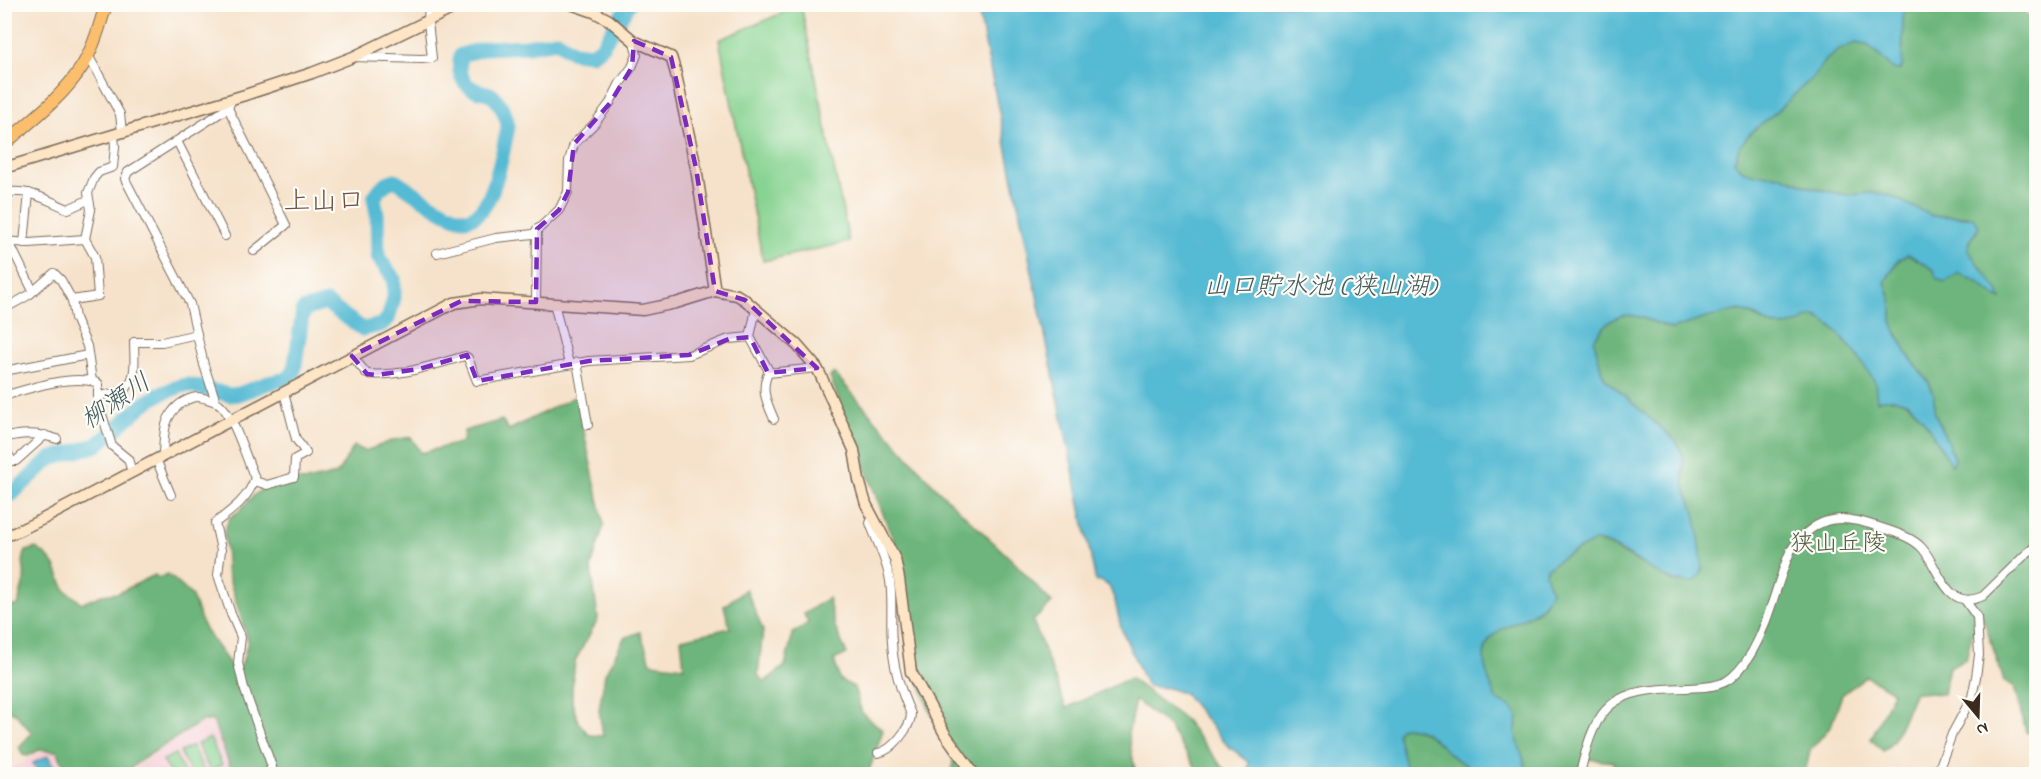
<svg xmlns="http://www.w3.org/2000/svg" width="2041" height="779" font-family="'Indie Flower','Klee One',sans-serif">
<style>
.built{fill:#f6cfd8}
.green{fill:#87d391;stroke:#617e58;stroke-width:1.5}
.forest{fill:#6db57b;stroke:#54704c;stroke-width:1.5}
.water{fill:#54bad3;stroke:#487278;stroke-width:1.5}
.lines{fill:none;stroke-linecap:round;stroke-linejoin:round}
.river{stroke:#54bad3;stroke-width:15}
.street-casing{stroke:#7c6a5a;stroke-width:10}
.secondary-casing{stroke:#7c6a5a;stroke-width:13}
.primary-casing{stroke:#7c6a5a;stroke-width:14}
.street{stroke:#fff;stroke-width:8}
.secondary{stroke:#fde5c5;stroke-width:10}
.primary{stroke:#fabe6d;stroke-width:12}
.marked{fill:#7b2cbf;fill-opacity:0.2;stroke:#7b2cbf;stroke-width:4.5;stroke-dasharray:12 8;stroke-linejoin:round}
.labels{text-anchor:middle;stroke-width:4.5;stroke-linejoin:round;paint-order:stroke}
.park-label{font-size:24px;fill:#525d40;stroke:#fdfcf7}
.water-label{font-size:26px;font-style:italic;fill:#445c5d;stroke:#fdfcf7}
.quarter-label{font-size:27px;fill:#735242;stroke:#fdfcf7}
</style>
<rect width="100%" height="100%" fill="#fdfcf7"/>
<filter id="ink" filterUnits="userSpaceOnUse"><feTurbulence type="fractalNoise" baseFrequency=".0167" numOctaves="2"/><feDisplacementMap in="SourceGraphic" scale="12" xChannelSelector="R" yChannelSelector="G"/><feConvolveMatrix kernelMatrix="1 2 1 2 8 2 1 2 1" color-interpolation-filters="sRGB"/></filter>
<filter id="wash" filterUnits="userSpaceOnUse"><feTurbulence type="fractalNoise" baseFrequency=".008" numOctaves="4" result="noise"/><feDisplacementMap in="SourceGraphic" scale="24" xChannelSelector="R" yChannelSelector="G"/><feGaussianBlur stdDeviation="1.35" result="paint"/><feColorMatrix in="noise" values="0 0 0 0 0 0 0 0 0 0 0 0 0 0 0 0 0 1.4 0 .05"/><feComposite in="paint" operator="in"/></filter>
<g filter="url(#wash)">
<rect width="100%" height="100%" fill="#f6e2ca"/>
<!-- built -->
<g class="built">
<polygon points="201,723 213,723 235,774 124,774"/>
<polygon points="52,746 66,774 5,774 5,772"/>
</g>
<!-- green -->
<g class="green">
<polygon points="801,5 849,242 763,261 719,40"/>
<polygon points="210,738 222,765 210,771 197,744"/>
<polygon points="192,746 205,773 191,774 180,752"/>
<polygon points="175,754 185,774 170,774 163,760"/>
</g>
<!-- forest -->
<g class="forest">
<path d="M1910,5H2021L2036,28V736L2026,732L2014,686L2004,681L1983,618L1972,634L1966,659L1949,667L1943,694L1915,692L1893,742L1883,751L1871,739L1893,692L1866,676L1842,695L1831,726L1810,750L1805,774H1614V762L1587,759L1584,774H1528L1515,732L1517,724L1505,704L1496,700C1492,687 1484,672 1484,659C1485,622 1522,626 1541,608C1546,603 1548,597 1551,591L1545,574L1546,569L1563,557L1596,541L1610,546L1674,582H1694L1701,575L1702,571L1695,514L1684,485V460L1681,450L1676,441L1606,380L1602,373L1594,340C1618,301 1639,317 1672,329C1685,325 1729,309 1741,311C1753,313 1760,322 1770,325C1785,330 1798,320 1811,316C1831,317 1868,364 1875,382C1877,387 1877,395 1877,400C1886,398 1897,398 1905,402C1922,410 1942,449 1951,465L1955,459L1934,411V395L1928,381L1908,355L1896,332L1892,320V303L1885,282L1898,261L1908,254L1935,270L1936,278L1944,282L1959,273L1978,282L1997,298L2001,299C1996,281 1969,262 1968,247C1968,240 1974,235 1978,231L1968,216H1932L1905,204L1897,199L1872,193L1846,195L1809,187L1782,176L1755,174L1744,171L1734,162L1739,147L1750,133L1776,112L1816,74L1826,60L1839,50L1856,43L1869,46L1893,69L1900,70L1902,68L1903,17L1904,9Z"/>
<polygon points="834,373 937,489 1014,562 1052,603 1033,621 1066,708 1130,678 1185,720 1228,774 1200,774 1168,726 1135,700 1128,734 1136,774 952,774 953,759 928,707 911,658 904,568 830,377"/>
<path d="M576,396L604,525L591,567L598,619L575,661L572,688V702L578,722L589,735L603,736L599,710L605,674L624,638L640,632L651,663L684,667L681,639L730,628L724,606L746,589L763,630L758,675L764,682L785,666L793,633L808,623L804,614L828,598L835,627L847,654L834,660L840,680L854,687L862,713L883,730L868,774H230V766L213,721H202L141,760L123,774H68L57,751L39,750L28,756L23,755L19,747L32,733L14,712L6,711L5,709L4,596L13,607L19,604C19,594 23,589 24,580C26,566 20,565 26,551L36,548L47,556L55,566L65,590L82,603L102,595L118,593L155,575L158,578L168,574L191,595L205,630L234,670L242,664L248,641L226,569L227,558L224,532L230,517L238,512L254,495L265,488L295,480L306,481L337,474L354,446L365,451L394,440L411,437L421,453L463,442L464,431L502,420L509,430Z"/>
<path d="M1402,727C1427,727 1438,744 1455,758C1463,765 1471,766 1478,774H1407L1397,733Z"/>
</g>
<!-- water -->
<g class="water">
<path d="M977,5H1910L1904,9L1903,17L1902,68L1897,70L1893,69L1869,46L1856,43L1839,50L1826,60L1816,74L1776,112L1750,133L1739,147L1734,162L1744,171L1755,174L1782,176L1809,187L1846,195L1872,193L1889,195L1932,216L1973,217L1979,226L1969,241L1968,247L1972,256L1998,290L2001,299L1997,298L1978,282L1959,273L1945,282L1936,278L1934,270L1908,254L1897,261L1885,282L1892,303V320L1896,332L1908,355L1928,382L1934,395V411L1955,459L1951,465C1942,450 1921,410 1906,402C1897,398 1886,398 1877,401L1875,382L1857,355L1832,326L1816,316L1806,318L1801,323L1786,326L1770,325L1756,316L1739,310L1703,319L1672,329C1639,317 1618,301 1594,340L1602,373L1606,380L1676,441C1687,460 1681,466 1684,485C1685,493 1690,500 1693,507C1697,517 1704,566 1701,575L1694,582C1657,586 1631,547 1596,541L1563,557L1546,569L1545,574L1551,591C1538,628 1483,618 1484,660C1485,673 1492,688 1496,700L1510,706L1517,714L1518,719L1515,732L1528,774H1478C1472,767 1467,766 1459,761C1438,748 1433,727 1402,727L1397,733L1407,774H1247L1249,762L1227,745L1185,694L1168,688L1147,686L1121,628L1115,601L1109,586L1101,581L1096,582Z"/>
<polygon points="48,756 58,774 39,774 33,763"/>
</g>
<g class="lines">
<!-- river -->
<path class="river" d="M4,497L11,495L50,459L97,445L144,404L160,394L181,386L189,385L230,395L239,394L268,383L287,379L294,371L303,310L326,303L363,329L381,325L388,319L394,298V279L378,257L377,214L374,198C380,188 384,183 395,180C411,190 447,218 464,219C494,220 503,148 508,127C507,116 500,101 490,94C486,92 480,92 476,90C461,85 457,69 461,55L486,48L527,46L557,41L573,52L592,54L601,48L629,4"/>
</g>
</g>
<g filter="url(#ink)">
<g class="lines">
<defs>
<g id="street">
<polyline points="88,55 120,114 122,132"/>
<polyline points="353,57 422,59 432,58 428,22 429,4"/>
<path d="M232,99L228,108L128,172L125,179L190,304L204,365L216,402C232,408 247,462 255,478C249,498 231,511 215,523L221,550L218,575L231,614L241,637L238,663L244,688L272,767L267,774"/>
<polyline points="228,108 286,225 254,251"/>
<polyline points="177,141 225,236"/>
<path d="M4,193C28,188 47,200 68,209L88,200"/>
<polyline points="85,239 91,210 88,193 94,178 99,172 113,167 115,147 114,135"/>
<polyline points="4,241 29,243 85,239 95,257 98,296 72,300"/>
<polyline points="9,242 33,291"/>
<polyline points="24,243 29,193"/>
<polyline points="437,253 496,238 533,234 559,210 568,192 569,161 574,144 595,123 610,103 620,83 632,67 637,55 634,41"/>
<polyline points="536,302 537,229"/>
<polyline points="554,303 569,364"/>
<polyline points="4,309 29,295 54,273 61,280 72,300 75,318 87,346 92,381"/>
<path d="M756,309L750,337L769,371C760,389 766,401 774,419"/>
<path d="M352,356L367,374C400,377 433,365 465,356L468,358L477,381L589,361L689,355L729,339L750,337"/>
<polyline points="577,362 588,425"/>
<polyline points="4,371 88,355"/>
<polyline points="768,373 817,368"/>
<path d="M4,396C30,388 72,374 98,383V402L112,446L128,459L132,472"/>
<path d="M99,396C107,394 117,394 124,390C138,380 134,357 134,342H162L197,334"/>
<path d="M4,438C23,432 39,433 57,439"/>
<polyline points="4,447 12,461 16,461 45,435"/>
<path d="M163,455C164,435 163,417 180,404C184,401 192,397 197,397C203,397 210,400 216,402"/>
<polyline points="156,459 171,495"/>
<polyline points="255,481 267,485 294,477 295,459 306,453 296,439 284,392"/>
<path d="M873,517L870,523C877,542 887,561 890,581C893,602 890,621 892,642C893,666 901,692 911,714C911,727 892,751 878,753"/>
<polyline points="4,766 7,774"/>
<path d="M1580,774C1596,702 1613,689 1686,688C1701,687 1718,688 1731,678C1765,650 1773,589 1791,550C1819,511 1844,515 1885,529C1897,533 1913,538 1922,548C1940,568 1946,613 1983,596L2026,554L2036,546"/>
<polyline points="1937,774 1952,734 1972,697 1976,677 1979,655 1977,617 1965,600"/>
</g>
<g id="secondary">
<polyline points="571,4 594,12 609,20 634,41 671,57 675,70 696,168 715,291"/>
<polyline points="4,168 245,95 312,73 353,57 462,4"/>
<polyline points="4,536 14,533 43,519 454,303 481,299 643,310 676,303 715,291 737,295 745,300 797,345 817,368 821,376 854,450 859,480 866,504 895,559 899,579 911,672 945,734 974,774"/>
</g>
<path id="primary" d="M4,144C32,120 64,96 83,65C94,46 100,25 106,4"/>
</defs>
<!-- street casing -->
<use href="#street" class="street-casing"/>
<!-- secondary casing -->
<use href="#secondary" class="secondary-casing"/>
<!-- primary casing -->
<use href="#primary" class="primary-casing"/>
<!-- street -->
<use href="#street" class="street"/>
<!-- secondary -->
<use href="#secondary" class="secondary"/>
<!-- primary -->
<use href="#primary" class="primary"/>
</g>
</g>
<!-- marked area -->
<path class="marked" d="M634,41L671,57L696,168L715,291L745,300L817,368L768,373L750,337L729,339L689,355L589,361L477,381L467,355L419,369L377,375L367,374L352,356L461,301L536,302L537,229L559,210L568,192L574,144L610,103L632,67Z"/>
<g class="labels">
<!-- park labels -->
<g class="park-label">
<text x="1838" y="550">狭山丘陵</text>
</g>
<!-- water labels -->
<g class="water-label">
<text x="1320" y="294">山口貯水池 (狭山湖)</text>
<text transform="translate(115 400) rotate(-34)" y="9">柳瀬川</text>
</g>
<!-- quarter labels -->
<g class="quarter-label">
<text x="324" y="209">上山口</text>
</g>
</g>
<!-- margin -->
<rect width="2041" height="779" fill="none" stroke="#fdfcf7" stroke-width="24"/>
<!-- north arrow -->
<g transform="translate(1978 716) rotate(161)" stroke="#fdfcf7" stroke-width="4.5" paint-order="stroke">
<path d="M0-4.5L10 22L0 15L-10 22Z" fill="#3b2a1e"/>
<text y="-9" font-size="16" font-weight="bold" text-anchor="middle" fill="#3b2a1e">N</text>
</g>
</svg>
